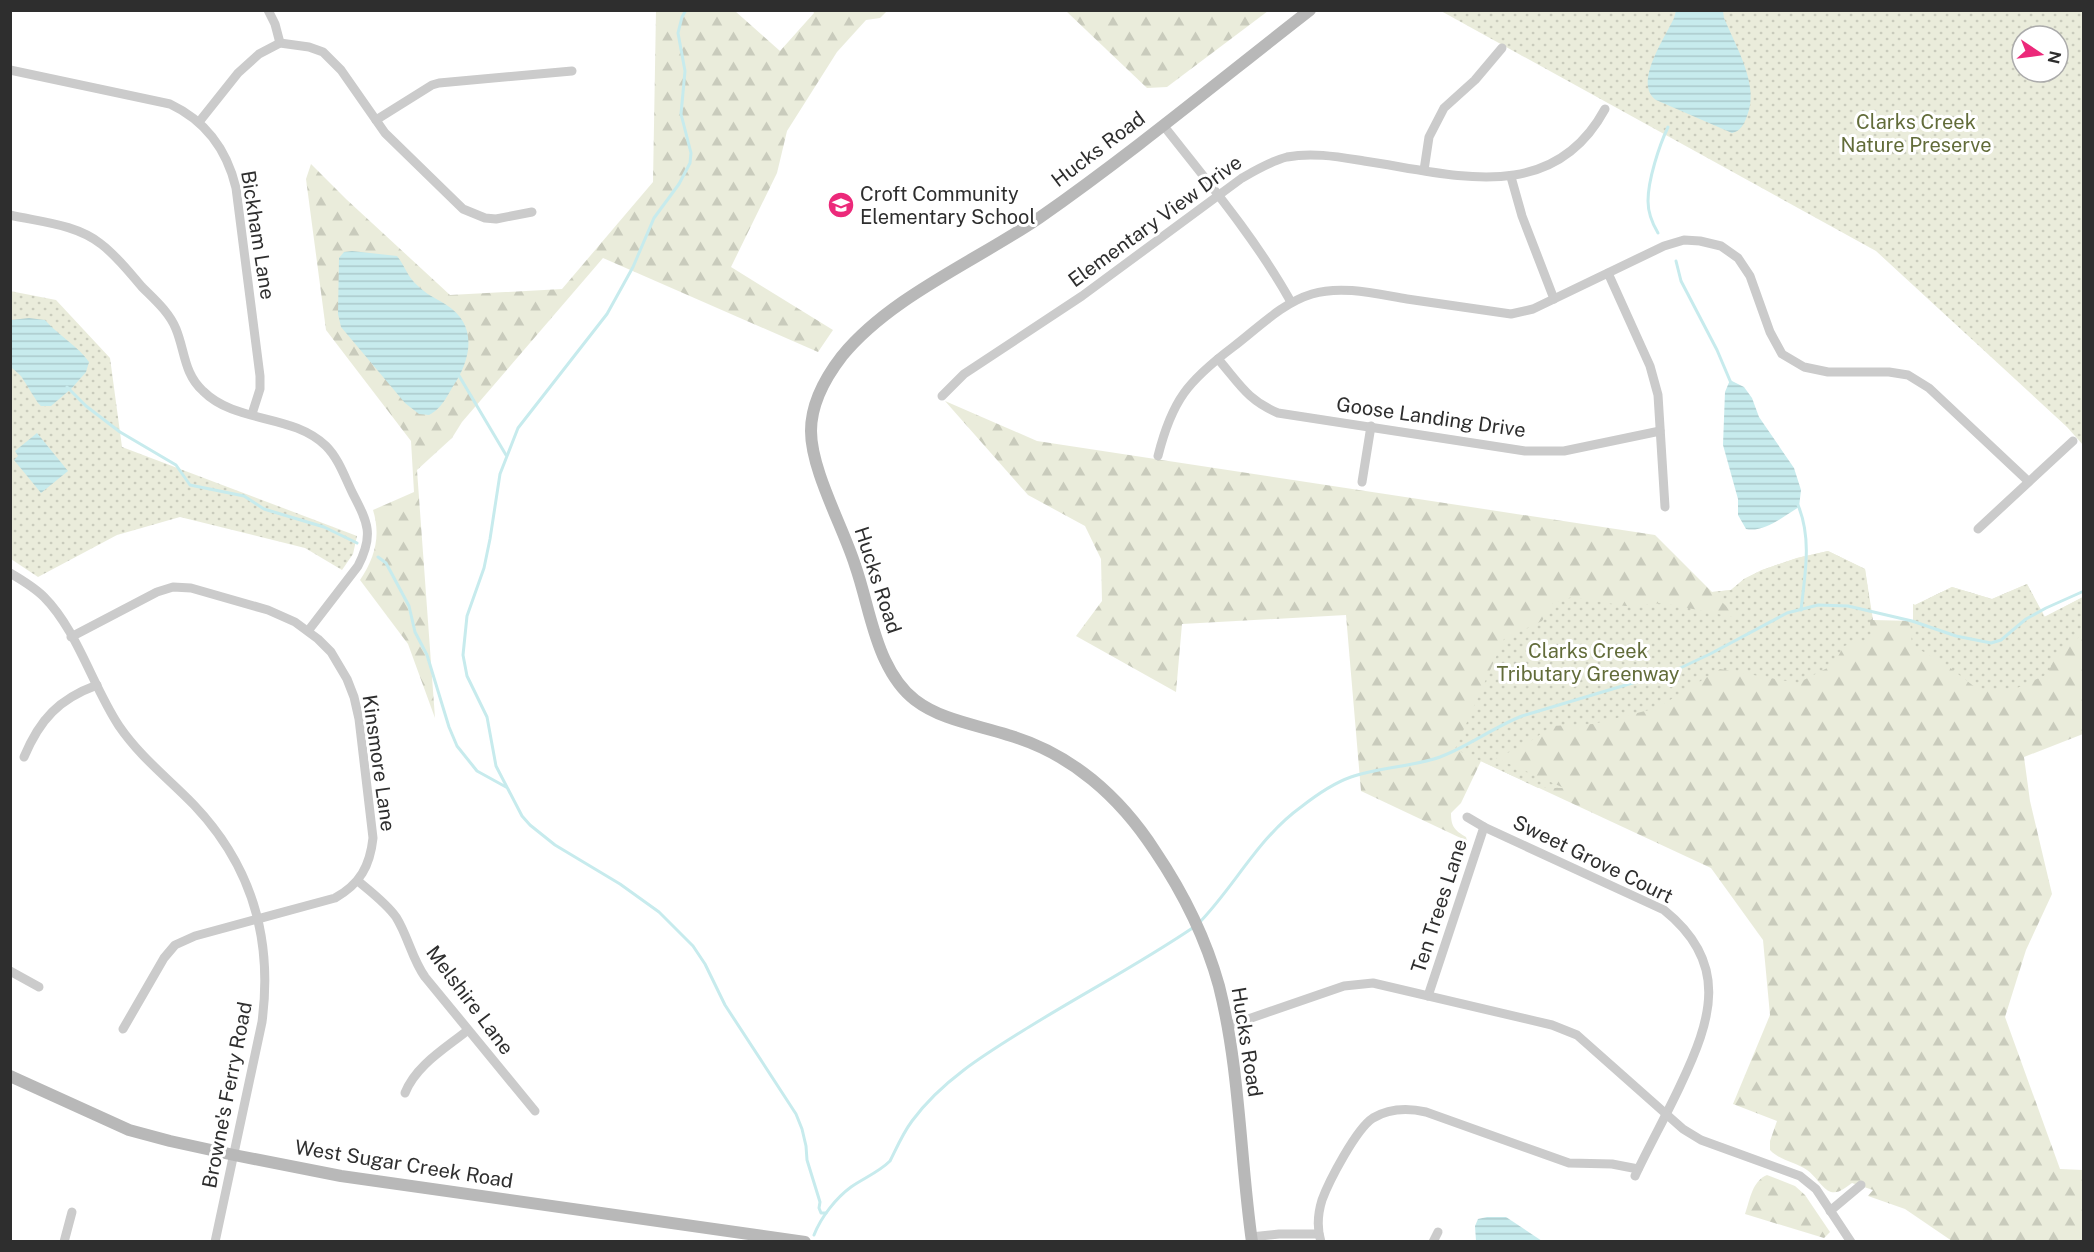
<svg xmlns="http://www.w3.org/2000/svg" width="2094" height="1252" font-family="'Public Sans',sans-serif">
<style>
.forest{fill:url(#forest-firs)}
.park{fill:url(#park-dots);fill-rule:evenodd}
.water{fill:url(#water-rules)}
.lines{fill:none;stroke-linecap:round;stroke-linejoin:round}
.stream{stroke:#c7ebed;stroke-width:3}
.street{stroke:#cbcbcb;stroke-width:9}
.secondary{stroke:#b8b8b8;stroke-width:12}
.labels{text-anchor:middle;stroke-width:6;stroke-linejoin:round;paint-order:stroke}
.park-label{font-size:20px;fill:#626c3a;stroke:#fff}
.street-label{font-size:20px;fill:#2e2e2e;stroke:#fff}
.poi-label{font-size:20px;fill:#2e2e2e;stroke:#fff;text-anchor:start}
</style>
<defs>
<pattern id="forest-firs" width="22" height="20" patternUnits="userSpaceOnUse" patternTransform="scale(1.5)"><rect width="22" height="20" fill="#eaecdb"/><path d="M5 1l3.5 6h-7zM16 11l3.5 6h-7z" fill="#c9cbbc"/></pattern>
<pattern id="park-dots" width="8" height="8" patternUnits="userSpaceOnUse" patternTransform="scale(1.5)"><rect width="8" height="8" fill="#eaecdb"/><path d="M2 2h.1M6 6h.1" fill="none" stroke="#c9cbbc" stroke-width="1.8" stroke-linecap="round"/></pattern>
<pattern id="water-rules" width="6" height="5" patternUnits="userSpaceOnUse" patternTransform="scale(1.5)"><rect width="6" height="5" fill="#c7ebed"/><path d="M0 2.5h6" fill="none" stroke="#abcacc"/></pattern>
</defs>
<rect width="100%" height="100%" fill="#fff"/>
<!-- forest -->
<g class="forest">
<path d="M656,11H735L780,51L814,13L813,11H887L880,18L866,20L837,52L787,131L777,173L731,267L833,330L818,352L603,258L462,422L452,438L417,470L435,718L408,644L360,580C375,558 381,536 373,510L414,492L411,441L326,330L306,179L311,164L346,199L450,295L562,289L653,182Z"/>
<polygon points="1066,11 1268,11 1167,87 1147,88"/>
<path d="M945,401L1037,441L1655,535L1712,592L1731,590L1744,579L1762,570L1797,558L1828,551L1865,569L1873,620L1913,621V604L1915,605L1952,587L1992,599L2027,584L2045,617L2083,597V734L2024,757L2030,801L2052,894L2026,950L2005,1017L2060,1169L2083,1170V1241H1952L1905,1209L1868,1196L1873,1190L1852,1183C1846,1187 1839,1194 1831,1192C1822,1189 1815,1175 1807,1170C1795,1162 1779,1160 1770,1150V1141L1777,1121L1733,1104L1770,1015L1763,940L1711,868L1481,761L1461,803L1451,813C1451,826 1454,830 1466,837L1467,841L1361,791L1346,615L1182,624L1176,692L1076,636L1102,601L1101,559L1085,526L1028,495Z"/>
<path d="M1767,1175L1795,1186L1805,1195L1830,1232L1824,1238L1745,1214C1750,1200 1752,1181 1767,1175Z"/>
</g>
<!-- park -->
<g class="park">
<path d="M1441,11H2083V445L2067,427L1876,251ZM2022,36H2058V72H2022Z"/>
<polygon points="10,291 56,300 110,358 122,447 357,536 353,554 342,570 305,548 180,517 117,535 38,577 11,559"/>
<polygon points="1828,551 1865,569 1872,619 1870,620 1871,639 1844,646 1833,665 1798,683 1720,669 1657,708 1593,724 1552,726 1525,745 1496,758 1564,788 1538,788 1455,749 1504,639 1542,621 1553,603 1572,597 1625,606 1663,603 1738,618 1712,592 1731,590 1744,579 1762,570 1797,558"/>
<polygon points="2027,584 2044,617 2083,597 2083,634 2054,657 2048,674 2017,688 1980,691 1949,667 1912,645 1910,621 1913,622 1913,604 1915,605 1952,587 1992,599"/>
</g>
<!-- water -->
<g class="water">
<path d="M1676,11H1723L1724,18C1736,47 1760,86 1747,116C1744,124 1741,131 1732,133L1656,100C1633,83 1665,38 1674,18Z"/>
<path d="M352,251L397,256C405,266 408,278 418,286C426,294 435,298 445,304C475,322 473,352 457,380C448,393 444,407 429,415L419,414L405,403L341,327L338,314L339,258L344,252Z"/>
<path d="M29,318L45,320C58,335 78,346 89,362L86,372L72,388L51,406H41L38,403L21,376L11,367V320Z"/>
<path d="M1730,380L1744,387L1752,398L1759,417L1794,468L1801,490L1799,507C1784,516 1764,533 1746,529L1738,515V499L1723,445L1725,392Z"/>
<polygon points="37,433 68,471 41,493 14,460 18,456 15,451"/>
<polygon points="1487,1217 1506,1217 1542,1241 1476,1241 1475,1226 1478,1219"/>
</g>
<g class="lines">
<!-- stream -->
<g class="stream">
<polyline points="686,10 682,17 678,33 685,71 681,114 691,153 690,163 679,184 654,218 633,267 607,314 518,428 500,474 490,539 484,568 467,616 463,655 467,676 487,717 496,766 522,816 530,825 555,845 620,884 659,912 693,946 705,964 725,1005 796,1114 802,1129 806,1146 807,1160 820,1202 819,1208 821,1213 826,1213"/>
<path d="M1658,233C1652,223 1648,213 1648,201C1648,180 1659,146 1668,127"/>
<polyline points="1676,261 1681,281 1717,350 1731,383"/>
<polyline points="458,374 506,455"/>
<polyline points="67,387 86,406 120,432 176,465 190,485 244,496 264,509 324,527 357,543"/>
<path d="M1798,505C1812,539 1805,574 1801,610"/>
<polyline points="378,557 386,563 409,606 415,632 427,655 449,727 457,746 477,771 506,787"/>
<path d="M1199,923C1235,886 1258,838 1301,807C1315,796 1334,783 1351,777C1380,767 1412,767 1440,757C1467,747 1494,727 1522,716L1676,670L1710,654L1787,613L1818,605L1848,606L1912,621L1956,636L1991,643L2001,640L2026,619L2046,608L2084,591"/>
<path d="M814,1235C821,1217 836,1198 851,1187C864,1178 879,1172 890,1161C897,1147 903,1133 912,1121C942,1080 987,1053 1029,1027C1084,993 1141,963 1194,927"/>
</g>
<!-- street -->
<g class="street">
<polyline points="268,10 275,24 280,43"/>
<path d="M10,70L170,104C206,121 227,150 236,188L260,376V389L252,414"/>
<polyline points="376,120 432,85 439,83 572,71"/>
<polyline points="199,122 238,73 259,54 280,43 309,47 323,52 341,70 385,133 463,209 485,218 496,219 532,212"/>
<path d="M1163,125C1208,182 1256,239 1291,302"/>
<polyline points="1424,170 1429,137 1444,108 1475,80 1502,48"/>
<polyline points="1511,177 1522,216 1554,299"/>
<path d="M10,215C40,222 76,224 101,244C117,256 129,272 142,287C155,300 169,312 176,329C185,351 184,374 203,391C236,424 292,413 326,446C339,459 345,478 353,494C368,523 374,535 358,566L308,631"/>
<polyline points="1608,273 1650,366 1658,395 1665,507"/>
<path d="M1218,359C1239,383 1247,400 1278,413L1525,451H1564L1660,431"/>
<path d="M942,396L964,374L1082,296L1242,178C1256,170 1271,161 1287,157C1313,152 1339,157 1364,161C1453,174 1552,207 1605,109"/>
<path d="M1158,456C1172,400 1188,381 1233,347C1258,328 1282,303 1312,294C1342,285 1377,294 1407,299C1442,304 1476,309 1511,314L1533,309L1664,246L1684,240L1700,241L1721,246L1738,258L1750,276L1770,332L1782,354L1804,367L1828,372H1889L1908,375L1929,388L2028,481"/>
<polyline points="1362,482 1371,426"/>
<polyline points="1978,529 2073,441"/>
<path d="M10,573C22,580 34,587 44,597C77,630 93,687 119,726C141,758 168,778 194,805C252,866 273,939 262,1022L215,1242"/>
<path d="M71,637L157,592L173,587L191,588L268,610L295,622L318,639L331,652L347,679L354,697L359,719L373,838C370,866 360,884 335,898L195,936L175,945L164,958L123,1029"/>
<path d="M24,757C40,719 59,699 97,685"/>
<path d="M1467,817L1484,827L1664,910C1730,963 1712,1019 1680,1086C1666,1116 1649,1146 1635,1176"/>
<path d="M358,881C371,892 386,903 396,917C408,936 412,959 425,977L535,1111"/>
<polyline points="10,971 39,987"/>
<polyline points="1428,996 1484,827"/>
<polyline points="1228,1026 1344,986 1373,983 1552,1025 1577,1035 1683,1129 1701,1140 1800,1176 1816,1189 1851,1242"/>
<path d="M405,1093C416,1065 446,1048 468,1030"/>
<polyline points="1830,1211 1861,1185"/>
<polyline points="1251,1237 1279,1234 1319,1234"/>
<polyline points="64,1242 72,1212"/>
<path d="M1321,1242C1317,1229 1318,1213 1322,1200C1329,1181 1356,1129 1373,1118C1390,1108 1408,1108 1426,1112L1569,1163L1612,1164L1638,1169"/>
<polyline points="1433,1242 1438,1232"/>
</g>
<!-- secondary -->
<g class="secondary">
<polyline points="10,1076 129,1130 170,1141 234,1155 341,1176 805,1242"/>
<path d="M1252,1242C1240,1157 1240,1069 1219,986C1206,939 1182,891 1155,851C1120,797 1071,753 1008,735C977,725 941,720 915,700C902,690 892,675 885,660C871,631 866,596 855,565C843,527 811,470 811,431C811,403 825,378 842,356C890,297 976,261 1039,218C1132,153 1220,80 1310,10"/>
</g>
</g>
<!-- icons -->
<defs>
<symbol id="school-disc" viewBox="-11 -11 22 22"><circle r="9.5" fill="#ec297a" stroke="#fff"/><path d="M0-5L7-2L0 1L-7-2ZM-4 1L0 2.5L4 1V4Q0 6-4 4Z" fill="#fff"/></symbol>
</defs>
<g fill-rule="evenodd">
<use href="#school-disc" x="826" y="190" width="30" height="30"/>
</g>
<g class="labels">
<!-- park labels -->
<g class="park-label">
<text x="1916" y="129">Clarks Creek<tspan x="1916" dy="23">Nature Preserve</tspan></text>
<text x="1588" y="658">Clarks Creek<tspan x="1588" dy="23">Tributary Greenway</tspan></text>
</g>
<!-- street labels -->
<g class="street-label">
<text transform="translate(1098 149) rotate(-37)" y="7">Hucks Road</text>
<text transform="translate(1155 221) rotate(-36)" y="7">Elementary View Drive</text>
<text transform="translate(258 235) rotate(81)" y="7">Bickham Lane</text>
<text transform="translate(1431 417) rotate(8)" y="7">Goose Landing Drive</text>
<text transform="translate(878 580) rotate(72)" y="7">Hucks Road</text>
<text transform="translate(379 763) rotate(82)" y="7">Kinsmore Lane</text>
<text transform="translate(1593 859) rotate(26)" y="7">Sweet Grove Court</text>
<text transform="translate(1439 906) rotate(-72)" y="7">Ten Trees Lane</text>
<text transform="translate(470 1000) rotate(53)" y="7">Melshire Lane</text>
<text transform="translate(1247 1042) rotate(81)" y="7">Hucks Road</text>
<text transform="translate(227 1095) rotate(-79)" y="7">Browne's Ferry Road</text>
<text transform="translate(404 1164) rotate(9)" y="7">West Sugar Creek Road</text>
</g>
<!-- poi labels -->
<g class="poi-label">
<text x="860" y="201">Croft Community<tspan x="860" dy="23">Elementary School</tspan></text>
</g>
</g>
<!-- border -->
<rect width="2094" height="1252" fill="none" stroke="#2e2e2e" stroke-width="24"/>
<!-- north arrow -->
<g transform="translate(2040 54) rotate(103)"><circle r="28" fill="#ffffff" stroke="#ababab" stroke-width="1.5"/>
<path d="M0-4.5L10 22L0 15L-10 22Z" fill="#ec297a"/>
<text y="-9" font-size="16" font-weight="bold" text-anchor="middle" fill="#2e2e2e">N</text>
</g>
</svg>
